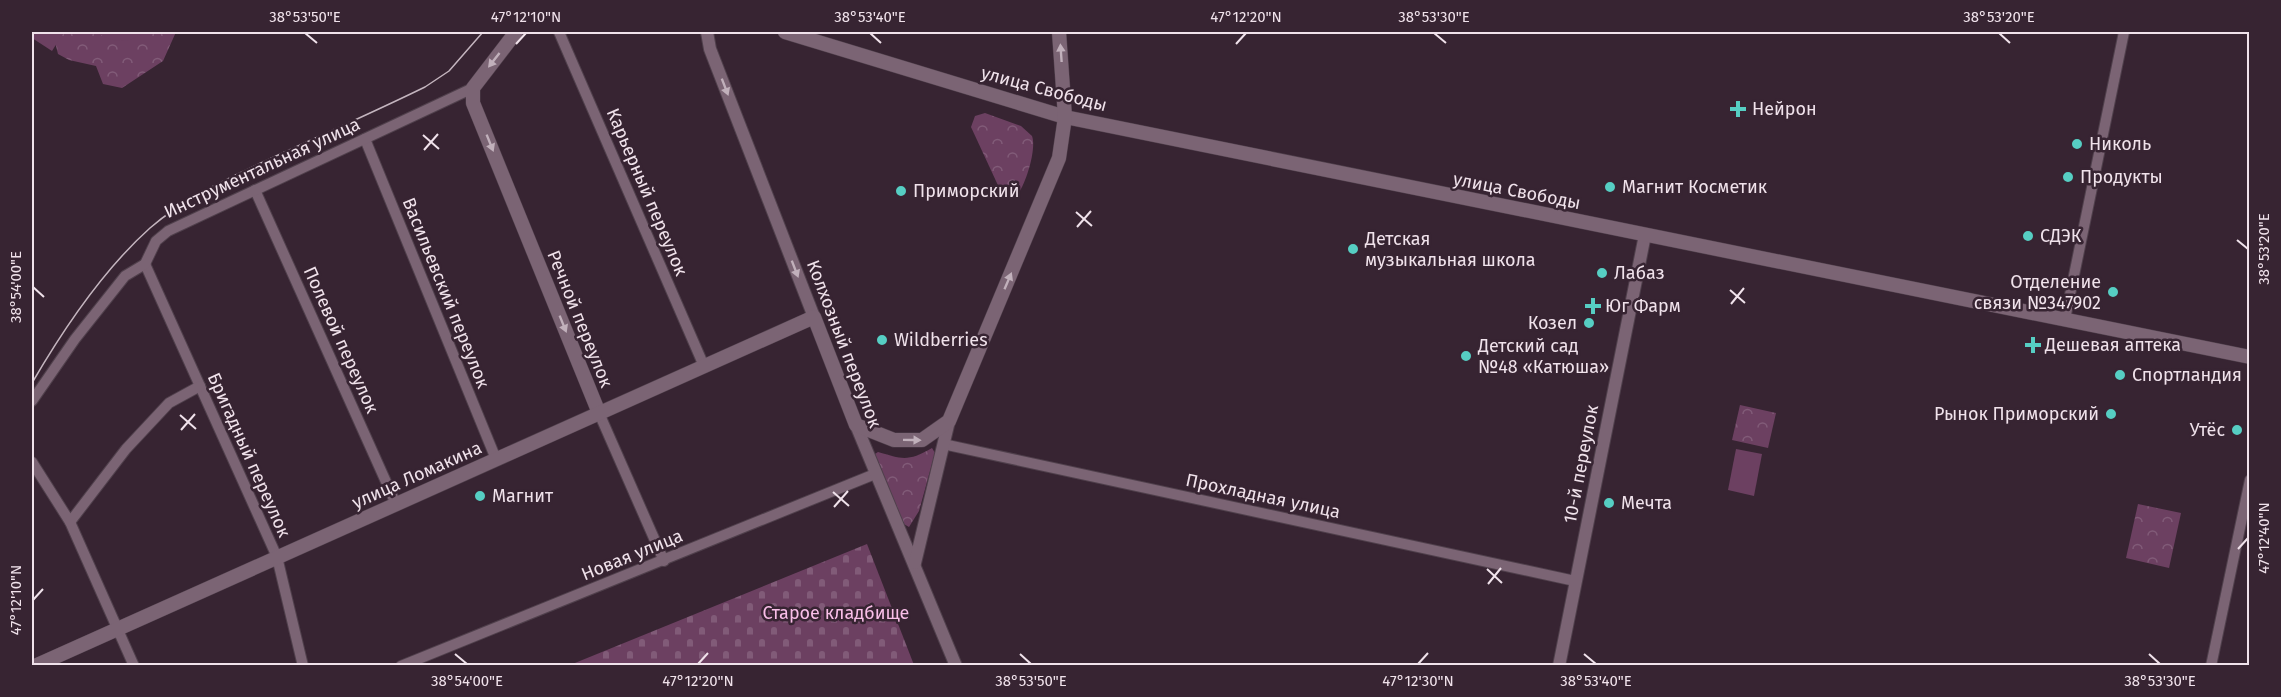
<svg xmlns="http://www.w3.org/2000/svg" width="2281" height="697" font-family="'Fira Sans',sans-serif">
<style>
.forest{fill:url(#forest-crowns)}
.cemetery{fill:url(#cemetery-stones)}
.pitch{fill:#6c4061}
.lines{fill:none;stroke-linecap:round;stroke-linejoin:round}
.minor-casing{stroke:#50404c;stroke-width:12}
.tertiary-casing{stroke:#50404c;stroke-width:14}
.secondary-casing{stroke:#50404c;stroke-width:15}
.minor{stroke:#7b6474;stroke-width:10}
.tertiary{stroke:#7b6474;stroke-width:12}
.secondary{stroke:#7b6474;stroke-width:14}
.tram{stroke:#c4b5bf;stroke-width:1.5}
.oneway{fill:#c1b0bb}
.ticks{fill:none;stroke:#f0e2eb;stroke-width:2}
.poi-dot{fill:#56cec3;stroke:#372432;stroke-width:2}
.labels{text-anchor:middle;stroke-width:5;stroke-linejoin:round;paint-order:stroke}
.street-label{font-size:18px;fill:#f0e2eb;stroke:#372432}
.poi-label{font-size:18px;fill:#f0e2eb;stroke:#372432;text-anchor:start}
.park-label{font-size:18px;fill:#f9bee8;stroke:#372432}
.neatline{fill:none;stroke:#f0e2eb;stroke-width:2}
.ticks-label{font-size:15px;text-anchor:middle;fill:#f0e2eb}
</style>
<defs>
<pattern id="forest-crowns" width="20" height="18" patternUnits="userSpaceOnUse" patternTransform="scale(1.5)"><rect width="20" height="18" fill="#6c4061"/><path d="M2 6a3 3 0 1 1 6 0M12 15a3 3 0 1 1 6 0" fill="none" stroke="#815b78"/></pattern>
<pattern id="cemetery-stones" width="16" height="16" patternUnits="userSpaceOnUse" patternTransform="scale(1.5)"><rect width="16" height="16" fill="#6c4061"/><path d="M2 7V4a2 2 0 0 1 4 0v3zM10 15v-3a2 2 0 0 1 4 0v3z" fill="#815b78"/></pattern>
</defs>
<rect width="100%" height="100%" fill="#372432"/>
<!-- forest -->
<g class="forest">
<polygon points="34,32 176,32 163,61 122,88 103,84 96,66 69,60 58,54 55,42"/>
<path d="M985,113L1021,126L1032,136C1037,149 1025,189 1014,199L1002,194L971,127L975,116Z"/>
<polygon points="1740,405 1776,413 1768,448 1732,440"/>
<path d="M932,448L935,453L919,511L909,527L902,523L875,454L878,452C902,459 908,462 932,448Z"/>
<polygon points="2138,504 2181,513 2169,568 2126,558"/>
</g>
<!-- cemetery -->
<polygon class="cemetery" points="867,544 914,665 570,665"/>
<!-- pitch -->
<g class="pitch">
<polygon points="32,32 64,32 52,51 32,38"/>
<path d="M97,32H145C129,44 112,44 97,32Z"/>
<polygon points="1736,449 1762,454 1754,496 1728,490"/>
</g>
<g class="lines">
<defs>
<g id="minor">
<polyline points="559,32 704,366"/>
<polyline points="365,139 496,459"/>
<polyline points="255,190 396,504"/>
<polyline points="145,264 277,557 303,666"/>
<polyline points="2065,319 2124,32"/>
<polyline points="32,401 75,339 125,276 145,264 156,241 168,231 473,88"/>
<polyline points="599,413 664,561"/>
<polyline points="943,444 1575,581"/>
<polyline points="32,462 70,522 134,666"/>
<polyline points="70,522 126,449 169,403 200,386"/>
<polyline points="401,666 875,474"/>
<polyline points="2211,666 2250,480"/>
</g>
<g id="tertiary">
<polyline points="707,32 710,49 814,317"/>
<polyline points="856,425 956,666"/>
<polyline points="915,563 949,421"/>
<polyline points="1559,666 1645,235"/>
</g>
<g id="secondary">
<polyline points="516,32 473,88 473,103 599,413"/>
<polyline points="785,32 1065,117 2250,357"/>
<polyline points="35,666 814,317 856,425 894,440 922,440 949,421 1059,158 1065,117 1059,32"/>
</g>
</defs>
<!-- minor casing -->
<use href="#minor" class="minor-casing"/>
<!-- tertiary casing -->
<use href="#tertiary" class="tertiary-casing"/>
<!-- secondary casing -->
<use href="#secondary" class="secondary-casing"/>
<!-- minor -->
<use href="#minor" class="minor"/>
<!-- tertiary -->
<use href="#tertiary" class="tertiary"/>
<!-- secondary -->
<use href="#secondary" class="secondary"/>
<!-- tram -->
<path class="tram" d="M32,383C64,328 103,270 150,228C187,196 233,176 276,156C326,133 376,111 425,87L449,71L483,32"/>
</g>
<!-- one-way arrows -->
<defs><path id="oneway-solid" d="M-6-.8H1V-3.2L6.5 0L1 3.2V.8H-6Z" transform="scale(1.5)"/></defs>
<g class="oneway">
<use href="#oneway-solid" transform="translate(1061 53) rotate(-94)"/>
<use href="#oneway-solid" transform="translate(494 60) rotate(128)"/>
<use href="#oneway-solid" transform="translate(725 87) rotate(69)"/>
<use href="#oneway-solid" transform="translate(490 143) rotate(68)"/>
<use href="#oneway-solid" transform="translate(795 269) rotate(69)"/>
<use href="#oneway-solid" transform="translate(1008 281) rotate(-67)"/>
<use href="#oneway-solid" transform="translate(563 324) rotate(68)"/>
<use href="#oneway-solid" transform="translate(912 440) rotate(1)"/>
</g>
<!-- ticks -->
<path class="ticks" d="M305,33L317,43M870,33L881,43M1434,33L1446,43M1999,33L2010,43M516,44L526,33M1236,44L1246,33M423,135L439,149M424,150L438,134M1076,212L1092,226M1077,227L1091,211M2237,240L2248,249M33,287L44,297M1730,290L1745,303M1731,304L1744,288M180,415L196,429M181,430L195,414M833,492L849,506M834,507L848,491M2238,549L2248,538M1487,569L1502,583M1488,584L1501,568M33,600L43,589M455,654L467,664M1020,654L1031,664M1584,654L1596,664M2149,654L2160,664M698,664L708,653M1418,664L1428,653"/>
<!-- markers -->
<g class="poi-dot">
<path d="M1735 100h6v6h6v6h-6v6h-6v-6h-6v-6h6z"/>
<circle cx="2077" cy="144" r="6"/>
<circle cx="2068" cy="177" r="6"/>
<circle cx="1610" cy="187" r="6"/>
<circle cx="901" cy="191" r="6"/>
<circle cx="2028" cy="236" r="6"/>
<circle cx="1353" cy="249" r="6"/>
<circle cx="1602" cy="273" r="6"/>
<circle cx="2113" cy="292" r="6"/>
<path d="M1590 297h6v6h6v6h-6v6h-6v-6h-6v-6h6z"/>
<circle cx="1589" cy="323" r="6"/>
<circle cx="882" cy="340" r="6"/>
<path d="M2030 336h6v6h6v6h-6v6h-6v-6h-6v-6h6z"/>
<circle cx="1466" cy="356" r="6"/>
<circle cx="2120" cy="375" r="6"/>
<circle cx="2111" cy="414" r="6"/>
<circle cx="2237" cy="430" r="6"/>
<circle cx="480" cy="496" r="6"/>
<circle cx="1609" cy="503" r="6"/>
</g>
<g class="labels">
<!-- street labels -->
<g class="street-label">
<text transform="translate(1044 89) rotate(15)" y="6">улица Свободы</text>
<text transform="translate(262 168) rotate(-25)" y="6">Инструментальная улица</text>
<text transform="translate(1517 191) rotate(11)" y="6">улица Свободы</text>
<text transform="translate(647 192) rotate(67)" y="6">Карьерный переулок</text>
<text transform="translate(446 293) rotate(68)" y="6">Васильевский переулок</text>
<text transform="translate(580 319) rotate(68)" y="6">Речной переулок</text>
<text transform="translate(341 340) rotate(66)" y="6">Полевой переулок</text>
<text transform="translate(844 344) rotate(69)" y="6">Колхозный переулок</text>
<text transform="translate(249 455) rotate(66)" y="6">Бригадный переулок</text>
<text transform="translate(1581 464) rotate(-79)" y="6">10-й переулок</text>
<text transform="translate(417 475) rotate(-24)" y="6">улица Ломакина</text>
<text transform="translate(1263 496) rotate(12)" y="6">Прохладная улица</text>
<text transform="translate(632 555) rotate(-22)" y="6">Новая улица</text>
</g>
<!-- poi labels -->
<g class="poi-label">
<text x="1752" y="115">Нейрон</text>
<text x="2089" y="150">Николь</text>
<text x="2080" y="183">Продукты</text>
<text x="1622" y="193">Магнит Косметик</text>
<text x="913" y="197">Приморский</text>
<text x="2040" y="242">СДЭК</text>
<text x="1365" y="245">Детская<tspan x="1365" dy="21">музыкальная школа</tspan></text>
<text x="1614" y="279">Лабаз</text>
<text x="2101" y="288" text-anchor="end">Отделение<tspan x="2101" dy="21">связи №347902</tspan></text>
<text x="1605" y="312">Юг Фарм</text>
<text x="1577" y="329" text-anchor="end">Козел</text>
<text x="894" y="346">Wildberries</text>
<text x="2045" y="351">Дешевая аптека</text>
<text x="1478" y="352">Детский сад<tspan x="1478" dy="21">№48 «Катюша»</tspan></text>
<text x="2132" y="381">Спортландия</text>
<text x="2099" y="420" text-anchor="end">Рынок Приморский</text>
<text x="2225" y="436" text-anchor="end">Утёс</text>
<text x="492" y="502">Магнит</text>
<text x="1621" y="509">Мечта</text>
</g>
<!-- park labels -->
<g class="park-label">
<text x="836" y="619">Старое кладбище</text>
</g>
</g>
<!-- border -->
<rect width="2281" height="697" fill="none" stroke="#372432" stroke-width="66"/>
<rect x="33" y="33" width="2215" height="631" class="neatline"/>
<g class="ticks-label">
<text x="305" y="22">38°53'50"E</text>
<text x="526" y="22">47°12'10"N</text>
<text x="870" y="22">38°53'40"E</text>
<text x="1246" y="22">47°12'20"N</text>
<text x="1434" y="22">38°53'30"E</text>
<text x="1999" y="22">38°53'20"E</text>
<text transform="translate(2264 249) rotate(-90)" y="5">38°53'20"E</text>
<text transform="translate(16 287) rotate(-90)" y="5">38°54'00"E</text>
<text transform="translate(2264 538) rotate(-90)" y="5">47°12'40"N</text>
<text transform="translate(16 600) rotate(-90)" y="5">47°12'10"N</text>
<text x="467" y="686">38°54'00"E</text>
<text x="698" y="686">47°12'20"N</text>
<text x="1031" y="686">38°53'50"E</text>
<text x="1418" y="686">47°12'30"N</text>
<text x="1596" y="686">38°53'40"E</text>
<text x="2160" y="686">38°53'30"E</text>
</g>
</svg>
